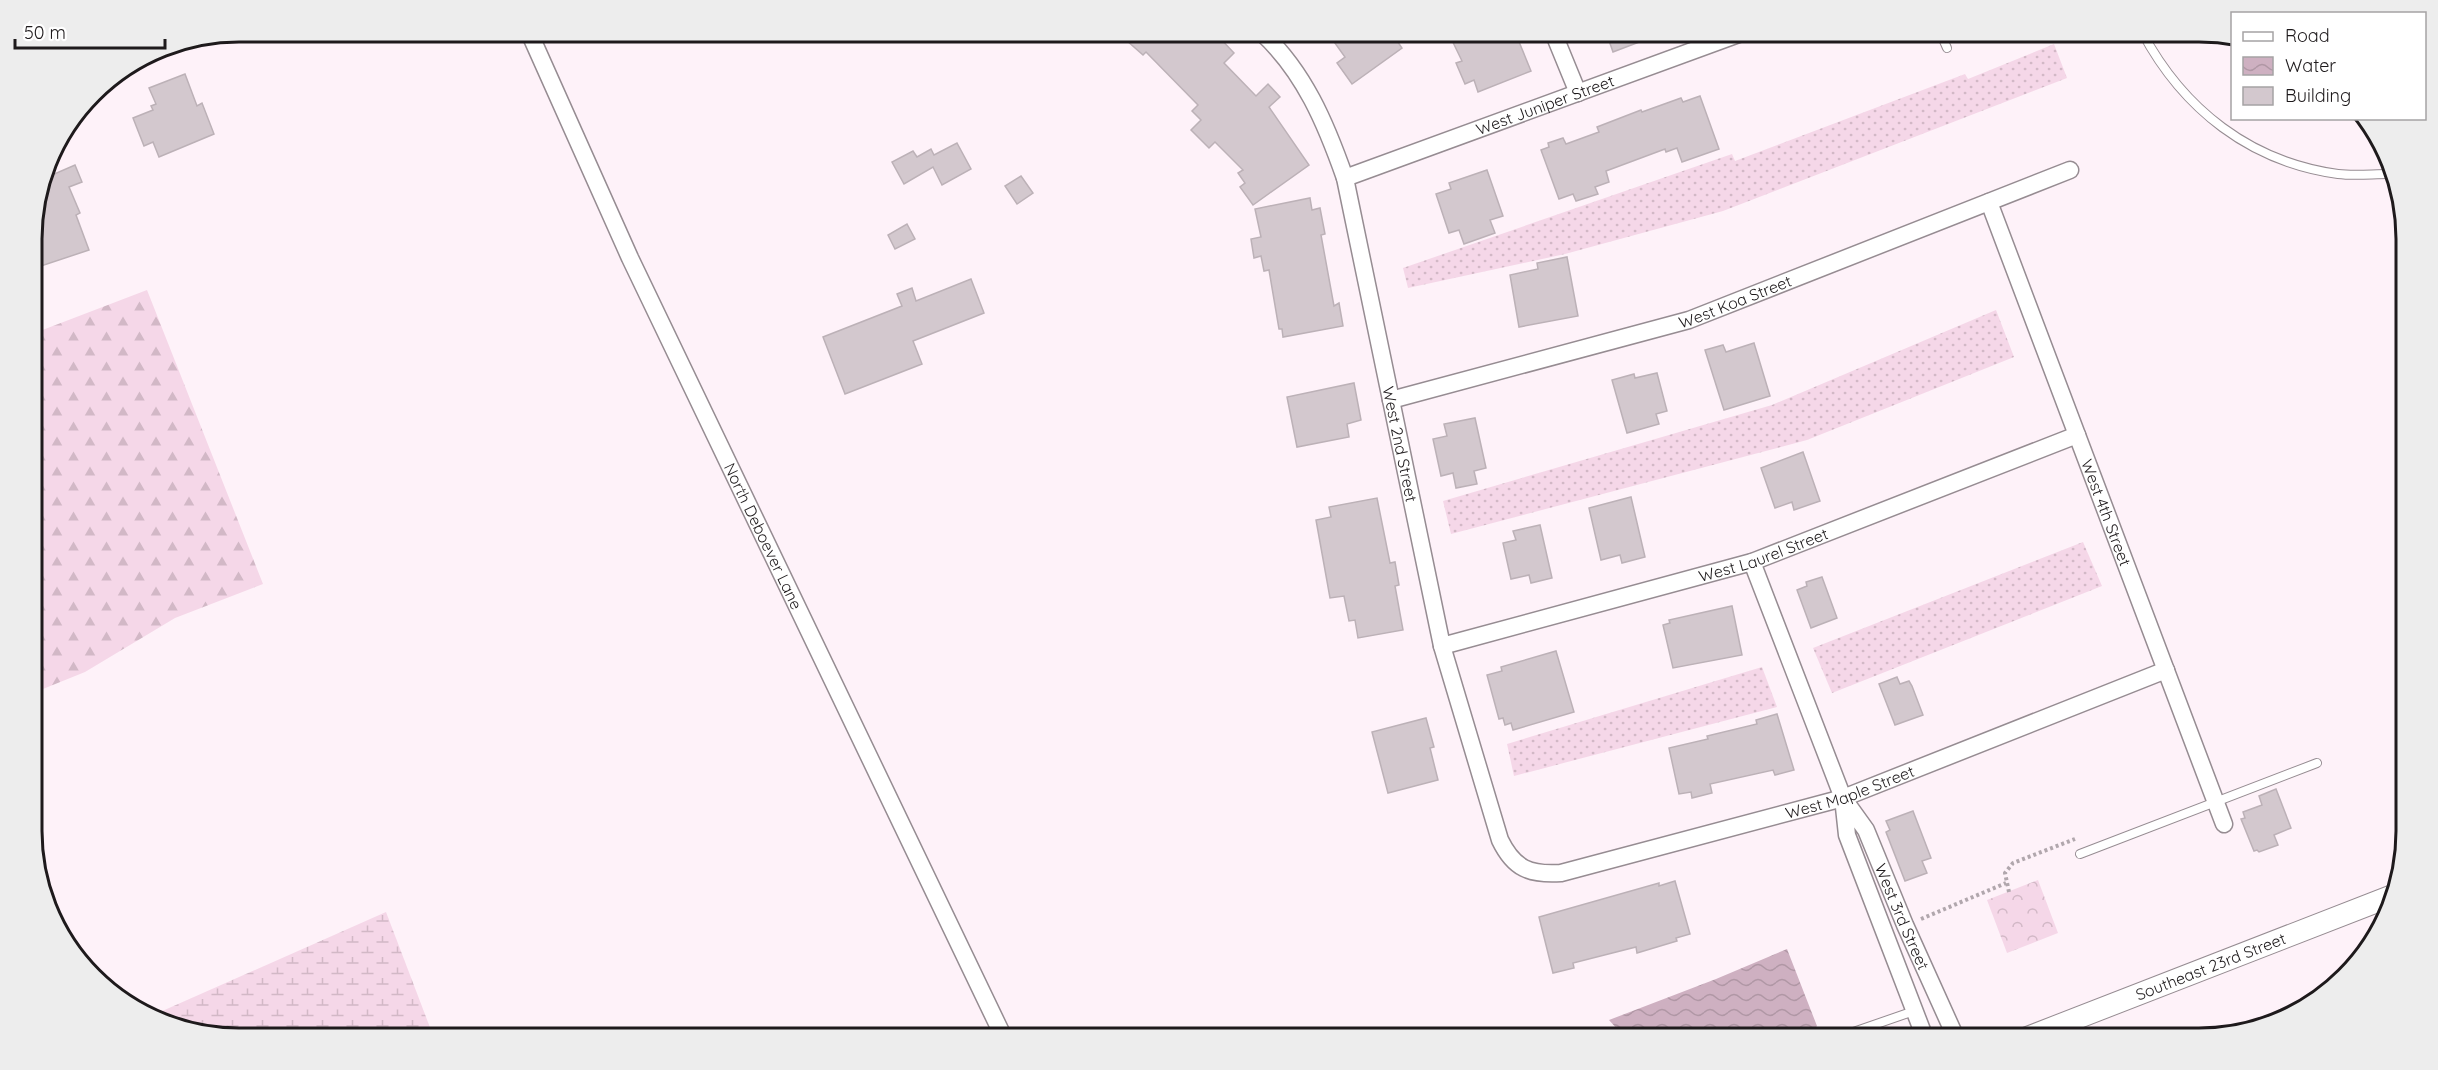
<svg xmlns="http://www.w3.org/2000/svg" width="2438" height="1070" font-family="Quicksand,sans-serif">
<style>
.grass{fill:url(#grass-dots)}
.forest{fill:url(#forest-firs)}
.wetland{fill:url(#wetland-marsh)}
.park{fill:url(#park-crowns)}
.water{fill:url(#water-waves)}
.building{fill:#d3c8ce;stroke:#bcb1b7;stroke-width:1.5}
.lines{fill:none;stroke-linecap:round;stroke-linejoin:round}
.service-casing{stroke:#968c92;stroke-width:10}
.minor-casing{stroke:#968c92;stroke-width:19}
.tertiary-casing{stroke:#968c92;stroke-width:23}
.path{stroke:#b1a7ad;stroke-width:4;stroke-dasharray:3 3;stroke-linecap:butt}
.service{stroke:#fff;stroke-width:8}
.minor{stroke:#fff;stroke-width:16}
.tertiary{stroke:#fff;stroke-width:21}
.labels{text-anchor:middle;stroke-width:4.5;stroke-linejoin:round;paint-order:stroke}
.street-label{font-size:16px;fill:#1e1a1c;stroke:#fff}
.rim{fill:none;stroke:#1e1a1c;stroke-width:3}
</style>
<defs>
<pattern id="grass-dots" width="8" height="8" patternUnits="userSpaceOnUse" patternTransform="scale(1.5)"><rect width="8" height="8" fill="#f5d7e8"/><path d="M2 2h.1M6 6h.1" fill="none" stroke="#d2b8c6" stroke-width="1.8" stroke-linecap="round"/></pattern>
<pattern id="forest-firs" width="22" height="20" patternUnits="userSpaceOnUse" patternTransform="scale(1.5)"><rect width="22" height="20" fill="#f5d7e8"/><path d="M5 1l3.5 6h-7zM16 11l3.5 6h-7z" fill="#d2b8c6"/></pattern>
<pattern id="wetland-marsh" width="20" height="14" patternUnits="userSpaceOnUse" patternTransform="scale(1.5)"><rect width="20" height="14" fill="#f5d7e8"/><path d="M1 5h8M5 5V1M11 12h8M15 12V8" fill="none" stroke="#d2b8c6"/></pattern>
<pattern id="park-crowns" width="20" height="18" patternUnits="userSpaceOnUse" patternTransform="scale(1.5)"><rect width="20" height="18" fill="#f5d7e8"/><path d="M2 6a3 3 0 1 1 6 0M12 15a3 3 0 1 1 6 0" fill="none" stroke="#d2b8c6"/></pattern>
<pattern id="water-waves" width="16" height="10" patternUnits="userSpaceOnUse" patternTransform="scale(1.5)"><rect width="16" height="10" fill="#ceb0c1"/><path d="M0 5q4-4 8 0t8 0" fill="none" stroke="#b097a5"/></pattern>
</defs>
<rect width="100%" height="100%" fill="#fef2f9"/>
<!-- grass -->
<g class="grass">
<polygon points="2054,44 2067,78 1723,211 1565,254 1408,288 1403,268 1732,154 1735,161 1965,74 1968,79"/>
<polygon points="1996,310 2014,357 1807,440 1451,534 1443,501 1772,405"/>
<polygon points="2083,542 2102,586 1832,693 1813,648"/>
<polygon points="1762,667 1777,707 1514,776 1507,744"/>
</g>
<!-- forest -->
<polygon class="forest" points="147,290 263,584 175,618 85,672 33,693 32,334"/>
<!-- wetland -->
<polygon class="wetland" points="386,912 434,1038 239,1038 160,1023 151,1016"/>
<!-- park -->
<polygon class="park" points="2038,880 2058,933 2007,953 1987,900"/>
<!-- water -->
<polygon class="water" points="1787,949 1817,1026 1808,1038 1625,1038 1609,1020 1716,979"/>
<!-- building -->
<g class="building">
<polygon points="1117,32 1200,32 1209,40 1216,34 1234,53 1224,63 1256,96 1268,84 1280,97 1269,107 1309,165 1253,205 1240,187 1245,183 1238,173 1243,170 1215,142 1209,148 1191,130 1201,120 1192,111 1198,105 1146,52 1143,55"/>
<polygon points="1327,32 1391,32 1402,48 1352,84 1337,63 1345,57"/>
<polygon points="1448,32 1515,32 1531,71 1478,92 1474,80 1465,84 1456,63 1462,61"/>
<polygon points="1606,32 1663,32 1663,33 1613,52"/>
<polygon points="185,74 197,106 202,103 214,134 159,157 153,142 144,146 133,118 153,110 151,106 156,104 149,88"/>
<polygon points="1700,96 1719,149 1682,162 1677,148 1666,152 1665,149 1606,171 1609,182 1595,187 1598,194 1576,201 1573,194 1559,199 1541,150 1549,147 1548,143 1563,138 1566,144 1599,132 1597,127 1641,110 1642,112 1681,98 1683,102"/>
<polygon points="957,143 971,169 942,185 933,167 904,184 892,162 913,151 917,157 931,149 934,155"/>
<polygon points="75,165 82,182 69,187 80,213 76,215 89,250 32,269 32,225 33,222 43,217 37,205 45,178"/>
<polygon points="1487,170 1503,216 1490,220 1495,233 1464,244 1459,230 1449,233 1436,194 1451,189 1449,183"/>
<polygon points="1021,176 1033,193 1017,204 1005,186"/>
<polygon points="1310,198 1312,210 1320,208 1325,234 1321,235 1334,306 1339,303 1343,326 1283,337 1282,329 1279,329 1269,270 1264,271 1261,256 1254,258 1251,239 1261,237 1255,209"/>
<polygon points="907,224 915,239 895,249 888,235"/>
<polygon points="1567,257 1578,316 1519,327 1510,275 1538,269 1537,263"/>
<polygon points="971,279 984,313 913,341 922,364 845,394 823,337 902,306 897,294 912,288 916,301"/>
<polygon points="1754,343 1770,396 1724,410 1705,350 1723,345 1726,352"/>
<polygon points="1657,373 1667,411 1656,414 1659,424 1627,433 1612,380 1634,374 1635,378"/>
<polygon points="1354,383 1361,420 1347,424 1349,437 1297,447 1287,397"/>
<polygon points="1475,418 1486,468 1474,471 1477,484 1456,488 1453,473 1441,476 1433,439 1447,436 1444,424"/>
<polygon points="1803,452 1820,501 1794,510 1792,502 1775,508 1761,468"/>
<polygon points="1631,497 1645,557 1622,563 1620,555 1601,560 1589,508"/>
<polygon points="1377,498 1390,563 1395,562 1399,585 1395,586 1403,630 1358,638 1355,620 1349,621 1344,596 1330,598 1316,520 1331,517 1329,507"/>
<polygon points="1540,525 1552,578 1531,583 1529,575 1511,579 1503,543 1516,540 1513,531"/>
<polygon points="1822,577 1837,618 1811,628 1797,590 1807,586 1806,582"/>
<polygon points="1732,606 1742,655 1673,668 1663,625 1670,623 1669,620"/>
<polygon points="1556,651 1574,712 1513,730 1511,723 1505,725 1503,718 1499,719 1487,675 1502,671 1501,667"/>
<polygon points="1897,677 1900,684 1909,681 1912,686 1923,715 1895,725 1879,684"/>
<polygon points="1777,714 1794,770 1775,775 1773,770 1710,784 1712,793 1692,798 1691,792 1679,794 1669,748 1708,739 1707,736 1757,724 1756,720"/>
<polygon points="1426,718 1434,747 1430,748 1438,780 1388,793 1372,732"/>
<polygon points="2276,789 2291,828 2274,835 2278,845 2259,852 2257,850 2254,851 2241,819 2245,818 2243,812 2262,805 2259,796"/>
<polygon points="1913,811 1931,858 1922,861 1927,873 1905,881 1886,832 1890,830 1886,821"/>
<polygon points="1675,881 1690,934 1676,938 1677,941 1637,953 1636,947 1573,963 1574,968 1553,973 1539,917 1659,883 1659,886"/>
</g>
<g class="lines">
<defs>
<g id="service">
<polyline points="1940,32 1947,48"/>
<path d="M2142,32C2183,109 2250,162 2338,174C2355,176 2372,174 2389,174"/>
<polyline points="2080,854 2317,763"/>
<polyline points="1836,1038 1914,1011"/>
</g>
<g id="minor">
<path id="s1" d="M529,32L630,258L1004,1038"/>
<path id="s2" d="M1261,32C1304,71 1326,124 1345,178L1442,646L1500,840C1514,869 1530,875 1561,873L1843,798L2166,670"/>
<polyline points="1553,32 1578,93"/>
<path id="s3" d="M1345,178L1744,32"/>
<path id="s4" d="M1989,202L2224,824"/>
<path id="s5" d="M1391,400L1689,320L2070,170"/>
<polyline points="1752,562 1843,798"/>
<path id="s6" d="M1442,646L1752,562L2077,435"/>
<path id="s7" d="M1925,1038L1847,835L1843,798L1866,830L1905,925L1956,1038"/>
</g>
<g id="tertiary">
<path id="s8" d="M2026,1038L2394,895"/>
</g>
</defs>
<!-- service casing -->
<use href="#service" class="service-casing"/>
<!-- minor casing -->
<use href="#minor" class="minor-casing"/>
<!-- tertiary casing -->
<use href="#tertiary" class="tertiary-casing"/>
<!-- path -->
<g class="path">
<polyline points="2009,892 2005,873 2013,863 2075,839"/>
<polyline points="1921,919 2006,883"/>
</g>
<!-- service -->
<use href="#service" class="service"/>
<!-- minor -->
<use href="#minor" class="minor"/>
<!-- tertiary -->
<use href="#tertiary" class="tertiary"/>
</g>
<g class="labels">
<!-- street labels -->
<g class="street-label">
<text dy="6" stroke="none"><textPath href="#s3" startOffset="213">West Juniper Street</textPath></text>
<text dy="6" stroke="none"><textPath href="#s5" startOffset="358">West Koa Street</textPath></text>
<text dy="6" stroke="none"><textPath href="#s2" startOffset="442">West 2nd Street</textPath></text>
<text dy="6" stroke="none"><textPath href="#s4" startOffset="332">West 4th Street</textPath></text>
<text dy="6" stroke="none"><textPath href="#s1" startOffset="556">North Deboever Lane</textPath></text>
<text dy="6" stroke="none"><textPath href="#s6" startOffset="334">West Laurel Street</textPath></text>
<text dy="6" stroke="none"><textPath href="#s2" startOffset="1226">West Maple Street</textPath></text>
<text dy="6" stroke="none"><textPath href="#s7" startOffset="388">West 3rd Street</textPath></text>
<text dy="6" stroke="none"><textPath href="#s8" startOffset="198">Southeast 23rd Street</textPath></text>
</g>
</g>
<!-- crop -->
<path d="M0 0H2438V1070H0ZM239 42H2199A197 197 0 0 1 2396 239V831A197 197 0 0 1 2199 1028H239A197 197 0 0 1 42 831V239A197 197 0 0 1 239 42Z" fill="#ededed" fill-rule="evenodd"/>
<path class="rim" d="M239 42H2199A197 197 0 0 1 2396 239V831A197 197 0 0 1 2199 1028H239A197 197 0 0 1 42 831V239A197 197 0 0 1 239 42Z"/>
<!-- legend -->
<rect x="2231" y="12" width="195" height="108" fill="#ffffff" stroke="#a5a3a4" stroke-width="1.5"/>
<rect x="2243" y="32" width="30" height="9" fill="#ffffff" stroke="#a5a3a4" stroke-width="1.5"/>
<text x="2285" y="42" font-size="18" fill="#1e1a1c">Road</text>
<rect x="2243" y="57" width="30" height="18" fill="url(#water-waves)" stroke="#a5a3a4" stroke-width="1.5"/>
<text x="2285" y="72" font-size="18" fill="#1e1a1c">Water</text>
<rect x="2243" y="87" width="30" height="18" fill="#d3c8ce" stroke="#a5a3a4" stroke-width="1.5"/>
<text x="2285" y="102" font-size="18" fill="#1e1a1c">Building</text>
<!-- scale -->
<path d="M15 39v9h150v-9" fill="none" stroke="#1e1a1c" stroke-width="3"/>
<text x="24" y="39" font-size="18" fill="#1e1a1c" stroke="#ffffff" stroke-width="4.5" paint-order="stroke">50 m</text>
</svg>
